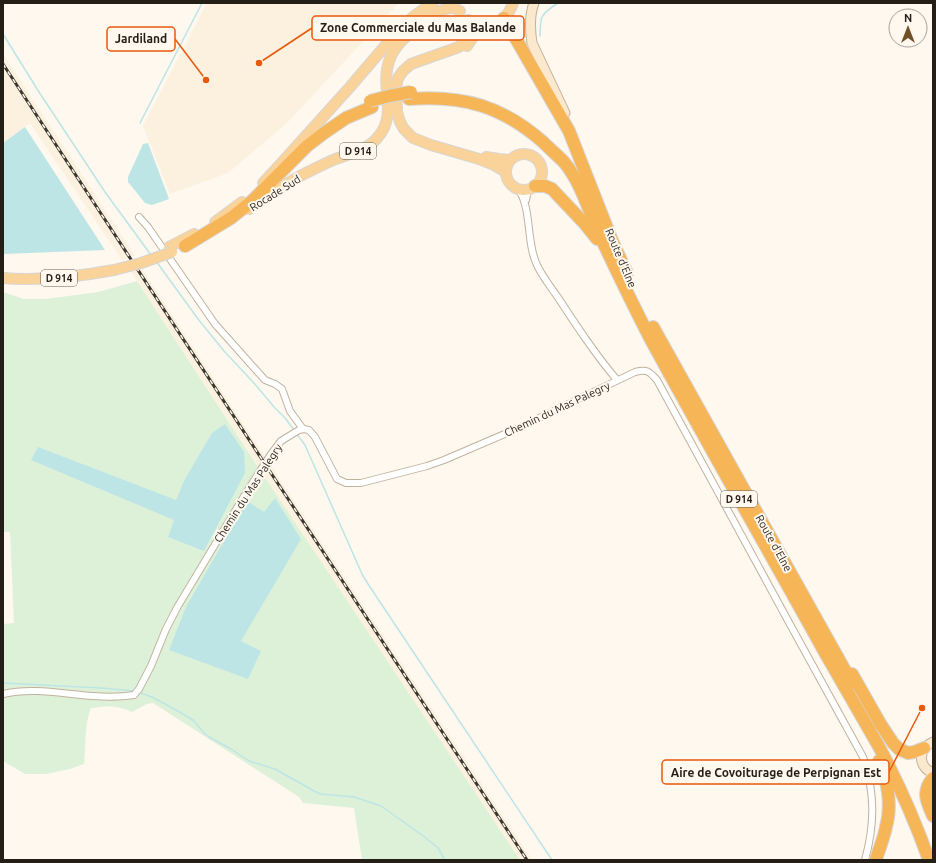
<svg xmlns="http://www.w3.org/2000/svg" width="936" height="863" font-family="Ubuntu,sans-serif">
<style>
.built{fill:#fcf0df}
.green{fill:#ddf1d9}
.water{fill:#bde5e6}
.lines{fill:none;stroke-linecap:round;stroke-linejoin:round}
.stream{stroke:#bde5e6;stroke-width:1.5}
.street-casing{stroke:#c1b29e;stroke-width:8}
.secondary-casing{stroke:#c1b29e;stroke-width:11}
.primary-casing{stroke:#d7d6d5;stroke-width:12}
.highway-casing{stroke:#d7d6d5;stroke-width:14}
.street{stroke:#fff;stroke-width:6}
.secondary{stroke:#fce9cd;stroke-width:9}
.primary{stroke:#fad39a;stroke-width:10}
.highway{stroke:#f6b557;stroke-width:12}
.rail-casing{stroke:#3b362e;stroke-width:3}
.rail{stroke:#fef8ef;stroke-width:1.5;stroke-dasharray:4.5;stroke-linecap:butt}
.primary-bridge-casing{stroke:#d7d6d5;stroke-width:12;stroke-linecap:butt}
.highway-bridge-casing{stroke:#d7d6d5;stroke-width:14;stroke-linecap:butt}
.primary-bridge{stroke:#fad39a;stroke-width:10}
.highway-bridge{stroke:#f6b557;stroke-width:12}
.labels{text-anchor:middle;stroke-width:4;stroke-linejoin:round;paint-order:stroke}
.shield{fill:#fef8ef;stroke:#655f57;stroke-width:1}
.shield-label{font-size:10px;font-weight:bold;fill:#231e16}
.street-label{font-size:11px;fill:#231e16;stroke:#fef8ef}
.leader{fill:none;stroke:#e8590c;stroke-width:1.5}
.callout-dot{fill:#e8590c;stroke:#fef8ef;stroke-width:1.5}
.callout{fill:#fef8ef;stroke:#e8590c;stroke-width:1.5}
.callout-label{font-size:12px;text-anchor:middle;font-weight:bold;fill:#231e16}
</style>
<rect width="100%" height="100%" fill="#fef8ef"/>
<!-- built -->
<g class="built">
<polygon points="207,3 399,3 286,124 228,173 170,194 143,126"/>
<polygon points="3,54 135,256 122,260 30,123 3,143"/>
<polygon points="140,266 265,457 259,467 130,270"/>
<polygon points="269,463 532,860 520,860 262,473"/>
</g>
<!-- green -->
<path class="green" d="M137,281L262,473L520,860H362L354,808L303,803L299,797L153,703L147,704L132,712C115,705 109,706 91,708C84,725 86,745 84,764L70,769L46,774H25L3,761V624L14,623L10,532H3V292L24,299H46L98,292Z"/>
<!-- water -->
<g class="water">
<polygon points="25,127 105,250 3,254 3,143"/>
<polygon points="148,143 169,199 152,205 145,203 128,182 128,177 143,144"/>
<polygon points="225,424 244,452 245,473 204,551 168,537 174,520 31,460 38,447 176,500 185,479 212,433"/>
<polygon points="275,498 301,539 241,641 261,651 248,679 169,650 186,607 247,501 264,512"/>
</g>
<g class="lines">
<!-- stream -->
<g class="stream">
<polyline points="3,34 39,92 105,192 151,255"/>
<path d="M540,36C540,16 541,14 558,3"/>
<polyline points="140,123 202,3"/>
<polyline points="156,261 198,319 224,351 253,382 275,408 286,419 294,430"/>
<polyline points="296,433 305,445 362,574 368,584 552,860"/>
<polyline points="3,683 101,688 135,691"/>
<polyline points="138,692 152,697 176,710 193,720 205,734 209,737 231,749 249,761 275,769 316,792 321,794 354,797 381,806 422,835 438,848 445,860"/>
</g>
<defs>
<g id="street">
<path d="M518,189C532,207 526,243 537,265C542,276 550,286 557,296C576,325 595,354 617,380"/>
<polyline points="526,200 528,190"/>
<polyline points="139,217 148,227 215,324 265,380 275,384 282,389 290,411 303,429"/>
<path d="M3,694C33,687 63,694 93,696C107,697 121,697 134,695L139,689L151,666L166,629L178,606L246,493L271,454L281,441L299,430L303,429L309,430L315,437L337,479L346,483H361L427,466L444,460L514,430L635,372C647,369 649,371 657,380L786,617L863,757C875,792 875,824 865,860"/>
</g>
<g id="secondary">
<path d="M534,3C529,16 530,30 532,43L565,113"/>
<path d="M933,742C917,749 918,767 933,773"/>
</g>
<g id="primary">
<polyline points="468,20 468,29 466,40 459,47 411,64 403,71 398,78 396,87 397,112 400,122 404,129 413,138 431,145 479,159 494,165 506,172"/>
<path d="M475,23C493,28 507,21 513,3"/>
<polyline points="467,46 481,25"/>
<circle cx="524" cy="172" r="18"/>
<polyline points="486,157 499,159 510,160"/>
<polyline points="263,183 286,158 350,87 397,32 414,16 433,3"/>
<path d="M249,209C268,196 287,182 308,172C316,168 324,164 333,160C348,154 367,151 378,137C398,114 380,87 389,61C395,43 411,32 425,21C431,16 443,8 452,8C454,8 458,10 460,11"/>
<polyline points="215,222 242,202"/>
<polyline points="169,247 194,234"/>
<path d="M3,278C41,281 76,277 114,270"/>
</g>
<g id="highway">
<polyline points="504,18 569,131 613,243 627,273"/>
<path d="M409,99C463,95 502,106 543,142C550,149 557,155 564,162C583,185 589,214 602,240C618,274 634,307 651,340C707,443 766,546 823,649C841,681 860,713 878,745C898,782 915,821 929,860"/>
<polyline points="535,186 545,186 552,189 585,224 597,239"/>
<polyline points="185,246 231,218 251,202 307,146 324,133 346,118 372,107"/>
<polyline points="653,327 852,683"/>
<polyline points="852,674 881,725 893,743 899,749 908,753 914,752 924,748"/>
<path d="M933,778C921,792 927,802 933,816"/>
<path d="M876,860C879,849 884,838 886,827C892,806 888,781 879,761"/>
</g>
</defs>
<!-- street casing -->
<use href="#street" class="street-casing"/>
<!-- secondary casing -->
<use href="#secondary" class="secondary-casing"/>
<!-- primary casing -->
<use href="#primary" class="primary-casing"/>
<!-- highway casing -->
<use href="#highway" class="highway-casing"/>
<!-- street -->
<use href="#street" class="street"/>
<!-- secondary -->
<use href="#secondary" class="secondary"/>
<!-- primary -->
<use href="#primary" class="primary"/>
<!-- highway -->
<use href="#highway" class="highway"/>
<defs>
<polyline id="rail" points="3,64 265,464 527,860"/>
</defs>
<!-- rail casing -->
<use href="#rail" class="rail-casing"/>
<!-- rail -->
<use href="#rail" class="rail"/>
<defs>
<polyline id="primary-bridge" points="114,270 141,263 172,252"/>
<polyline id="highway-bridge" points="370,101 389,96 411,92"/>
</defs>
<!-- primary-bridge casing -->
<use href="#primary-bridge" class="primary-bridge-casing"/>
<!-- highway-bridge casing -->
<use href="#highway-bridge" class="highway-bridge-casing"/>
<!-- primary-bridge -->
<use href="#primary-bridge" class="primary-bridge"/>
<!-- highway-bridge -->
<use href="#highway-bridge" class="highway-bridge"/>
</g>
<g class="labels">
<!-- shield labels -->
<g class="shield">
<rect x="340" y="143" width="36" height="16" rx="3"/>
<rect x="41" y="270" width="36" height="16" rx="3"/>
<rect x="721" y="491" width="36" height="16" rx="3"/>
</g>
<g class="shield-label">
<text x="358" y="155">D 914</text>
<text x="59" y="282">D 914</text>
<text x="739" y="503">D 914</text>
</g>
<!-- street labels -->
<g class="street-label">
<text transform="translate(275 193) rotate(-32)" y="4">Rocade Sud</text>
<text transform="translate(621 258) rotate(67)" y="4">Route d'Elne</text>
<text transform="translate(557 409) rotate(-25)" y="4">Chemin du Mas Palegry</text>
<text transform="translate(248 493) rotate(-57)" y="4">Chemin du Mas Palegry</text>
<text transform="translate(774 543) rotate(61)" y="4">Route d'Elne</text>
</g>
</g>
<!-- callouts -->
<path class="leader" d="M259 63L312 28M206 80L175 39M922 708L889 772"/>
<g class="callout-dot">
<circle cx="259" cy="63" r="4"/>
<circle cx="206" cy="80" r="4"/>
<circle cx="922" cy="708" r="4"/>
</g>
<g class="callout">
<rect x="312" y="16" width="212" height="24" rx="4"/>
<rect x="107" y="27" width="68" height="24" rx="4"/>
<rect x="662" y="760" width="227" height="24" rx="4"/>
</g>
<g class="callout-label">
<text x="418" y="32">Zone Commerciale du Mas Balande</text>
<text x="141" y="43">Jardiland</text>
<text x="776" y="777">Aire de Covoiturage de Perpignan Est</text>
</g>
<!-- border -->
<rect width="936" height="863" fill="none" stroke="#231e16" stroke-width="8"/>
<!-- north arrow -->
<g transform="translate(908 28)"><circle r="19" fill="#fef8ef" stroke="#a6a198"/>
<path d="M0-3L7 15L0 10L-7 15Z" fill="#715027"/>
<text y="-6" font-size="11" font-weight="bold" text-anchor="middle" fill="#231e16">N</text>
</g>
</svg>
